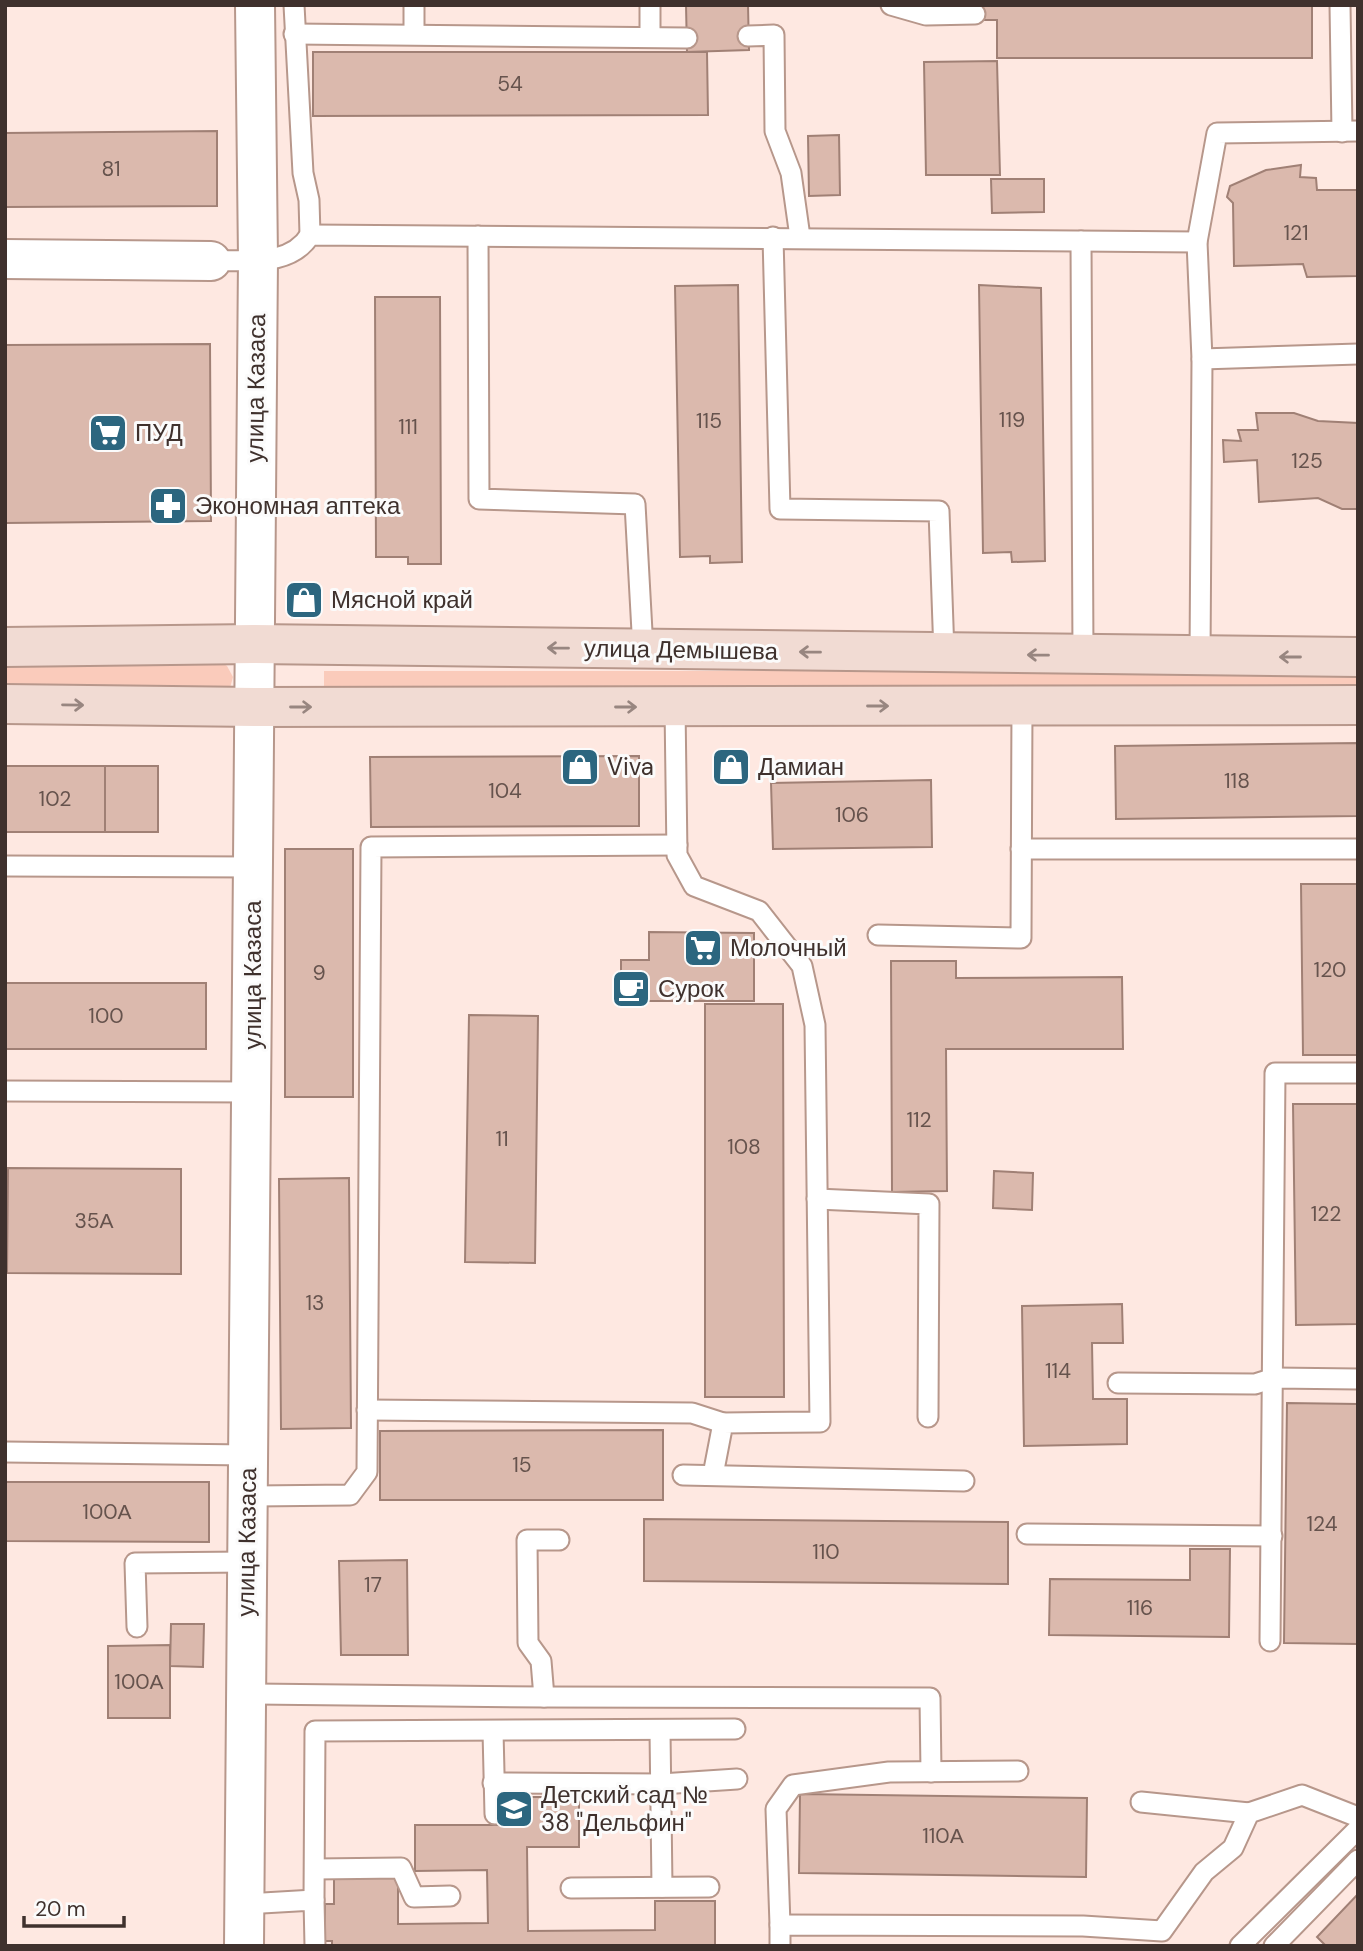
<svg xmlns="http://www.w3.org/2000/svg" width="1363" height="1951" font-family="'DM Sans',sans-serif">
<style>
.green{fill:#facbbb}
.building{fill:#dbb9ad;stroke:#a08075;stroke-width:2}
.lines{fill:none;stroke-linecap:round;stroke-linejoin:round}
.lane-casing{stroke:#b7978b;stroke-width:23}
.street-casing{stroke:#b7978b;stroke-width:42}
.secondary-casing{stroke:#b7978b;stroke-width:42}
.lane{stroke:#fff;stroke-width:19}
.street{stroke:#fff;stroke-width:38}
.secondary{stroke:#f1dbd3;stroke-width:38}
.oneway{stroke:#988680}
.labels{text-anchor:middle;stroke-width:6;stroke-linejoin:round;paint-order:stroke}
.number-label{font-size:21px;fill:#66534d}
.street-label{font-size:24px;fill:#3f312d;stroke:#fbfbfb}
.poi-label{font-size:24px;fill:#3f312d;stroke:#fbfbfb;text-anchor:start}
</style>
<rect width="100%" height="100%" fill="#fee8e1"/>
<!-- green -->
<g class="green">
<polygon points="5,659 218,661 227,666 233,677 230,688 5,689"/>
<rect x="324" y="671" width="1034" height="18"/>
</g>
<!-- building -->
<g class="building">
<polygon points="686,5 748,5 749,50 687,52"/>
<polygon points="979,5 1312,5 1312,58 997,58 997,20 979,20"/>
<polygon points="313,52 707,52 708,115 313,116"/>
<polygon points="997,61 1000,175 926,175 924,62"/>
<polygon points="217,131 217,206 5,207 5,133"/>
<polygon points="839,135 840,195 809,196 808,136"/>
<polygon points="1301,165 1300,177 1316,178 1317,190 1358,190 1358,276 1307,277 1303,264 1234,266 1233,203 1227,197 1230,186 1266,170"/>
<polygon points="991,179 1044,179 1044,212 992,213"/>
<polygon points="738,285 742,562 710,563 710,556 680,557 675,286"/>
<polygon points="979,285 1041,288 1045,561 1012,562 1011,552 983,553"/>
<polygon points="375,297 440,297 441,564 408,564 408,557 376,557"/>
<polygon points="210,344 211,521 5,523 5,345"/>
<polygon points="1256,413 1294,413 1318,421 1358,423 1358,509 1342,509 1318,498 1259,502 1257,460 1224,462 1223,440 1241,441 1238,430 1258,430"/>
<polygon points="1358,743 1358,816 1116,819 1115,746"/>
<polygon points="639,756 639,826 371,827 370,757"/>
<rect x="5" y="766" width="100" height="66"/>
<rect x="105" y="766" width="53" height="66"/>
<polygon points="931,780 932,847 773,849 771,783"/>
<rect x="285" y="849" width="68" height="248"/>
<polygon points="1301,884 1358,884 1358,1055 1303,1055"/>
<polygon points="649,932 754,933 754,1001 621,1001 621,960 649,960"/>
<polygon points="891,961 956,961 956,978 1122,977 1123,1049 946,1049 947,1191 892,1192"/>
<rect x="5" y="983" width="201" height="66"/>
<polygon points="705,1004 783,1004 784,1397 705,1397"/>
<polygon points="469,1015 538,1016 535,1263 465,1262"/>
<polygon points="1293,1104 1358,1104 1358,1324 1296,1325"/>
<polygon points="8,1168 181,1169 181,1274 7,1273"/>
<polygon points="994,1171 1033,1173 1032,1210 993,1208"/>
<polygon points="349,1178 351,1428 281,1429 279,1179"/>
<polygon points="1122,1304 1123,1343 1092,1343 1093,1399 1127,1399 1127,1444 1024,1446 1022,1306"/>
<polygon points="1287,1403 1358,1404 1358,1644 1284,1643"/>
<polygon points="663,1430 663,1500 380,1500 380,1431"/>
<polygon points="5,1482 209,1482 209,1542 5,1541"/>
<polygon points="644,1519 1008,1522 1008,1584 644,1581"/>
<polygon points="1190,1549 1230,1549 1229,1637 1049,1635 1050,1579 1190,1580"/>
<polygon points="407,1560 408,1655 341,1655 339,1561"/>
<polygon points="171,1624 204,1624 203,1667 170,1666"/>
<polygon points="170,1645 170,1718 108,1718 108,1646"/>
<polygon points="800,1794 1087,1798 1086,1877 799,1873"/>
<polygon points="519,1797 579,1797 579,1847 527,1847 528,1931 655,1930 655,1901 715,1901 715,1946 332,1946 332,1941 325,1941 325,1904 334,1904 334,1878 398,1878 398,1924 488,1923 487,1870 415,1871 415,1825 520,1825"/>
<polygon points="1358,1894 1358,1946 1326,1946 1317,1937"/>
</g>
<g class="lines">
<defs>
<g id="lane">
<polyline points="294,5 303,173 309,200 310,235"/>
<polyline points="414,5 414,34"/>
<polyline points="891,5 926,15 975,14"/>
<polyline points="1340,5 1342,132"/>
<polyline points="294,34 687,38"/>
<polyline points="748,36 774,35 775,131 791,173 800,237"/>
<polyline points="650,37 650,5"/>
<polyline points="478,236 479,499 635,504 643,650"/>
<polyline points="773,237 780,509 939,511 944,654"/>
<polyline points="1081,241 1083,655"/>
<path d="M211,261C245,259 290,268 310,235L1197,242"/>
<polyline points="1202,359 1358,354"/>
<polyline points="1200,657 1202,359 1197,242 1217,133 1358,131"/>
<polyline points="675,707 677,855 694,886 759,911 802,966 815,1025 820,1422 723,1423 713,1475"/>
<polyline points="1021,849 1358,849"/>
<polyline points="5,866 254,867"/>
<polyline points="878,935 1021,938 1022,706"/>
<polyline points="5,1091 252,1092"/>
<polyline points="817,1199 929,1204 928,1417"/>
<polyline points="1118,1383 1255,1384 1274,1378 1358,1379"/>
<polyline points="367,1410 692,1413 723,1423"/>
<polyline points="5,1452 248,1455"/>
<polyline points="683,1475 964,1481"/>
<polyline points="248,1496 350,1495 367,1472 371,847 677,845"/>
<polyline points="1027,1534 1272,1536"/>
<polyline points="137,1627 135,1563 247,1562"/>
<polyline points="1270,1641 1275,1073 1358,1073"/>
<polyline points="246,1694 544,1697 541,1661 528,1643 527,1540 559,1540"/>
<polyline points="544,1697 930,1698 931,1772"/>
<polyline points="493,1731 495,1814"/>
<polyline points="660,1731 662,1887"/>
<polyline points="493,1783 661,1784 737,1779"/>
<polyline points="1141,1802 1249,1813"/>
<polyline points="315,1869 401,1868 414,1897 450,1896"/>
<polyline points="571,1888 709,1887"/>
<polyline points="314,1900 315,1731 735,1729"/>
<polyline points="244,1904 314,1900 315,1946"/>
<polyline points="780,1925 776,1809 793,1785 889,1772 1018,1771"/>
<polyline points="780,1946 780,1925 1083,1926 1162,1931 1204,1872 1233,1848 1249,1813 1302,1795 1358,1817"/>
<polyline points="1240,1946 1358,1829"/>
<polyline points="1274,1946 1358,1860"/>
</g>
<g id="street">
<polyline points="5,259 211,261"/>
<polyline points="244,1946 258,258 255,5"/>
</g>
<g id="secondary">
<polyline points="5,647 254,644 1358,657"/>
<polyline points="5,704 255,707 1358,705"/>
</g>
</defs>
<!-- lane casing -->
<use href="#lane" class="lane-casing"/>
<!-- street casing -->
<use href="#street" class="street-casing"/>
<!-- secondary casing -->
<use href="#secondary" class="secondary-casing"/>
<!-- lane -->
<use href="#lane" class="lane"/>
<!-- street -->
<use href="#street" class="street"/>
<!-- secondary -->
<use href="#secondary" class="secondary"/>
</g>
<!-- one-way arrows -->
<defs><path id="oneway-shaft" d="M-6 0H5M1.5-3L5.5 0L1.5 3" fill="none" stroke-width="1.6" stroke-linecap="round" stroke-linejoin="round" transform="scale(1.75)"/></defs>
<g class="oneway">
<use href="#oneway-shaft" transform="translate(558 648) rotate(-179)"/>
<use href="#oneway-shaft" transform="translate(810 652) rotate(-179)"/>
<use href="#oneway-shaft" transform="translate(1038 655) rotate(-179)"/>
<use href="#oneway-shaft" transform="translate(1290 657) rotate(180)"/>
<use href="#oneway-shaft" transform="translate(73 705) rotate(1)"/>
<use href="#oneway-shaft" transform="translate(878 706)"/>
<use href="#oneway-shaft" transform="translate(301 707)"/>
<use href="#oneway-shaft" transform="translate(626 707)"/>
</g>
<!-- icons -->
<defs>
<symbol id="supermarket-square" viewBox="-11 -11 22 22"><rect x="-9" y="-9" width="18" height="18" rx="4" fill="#2c667f" stroke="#fbfbfb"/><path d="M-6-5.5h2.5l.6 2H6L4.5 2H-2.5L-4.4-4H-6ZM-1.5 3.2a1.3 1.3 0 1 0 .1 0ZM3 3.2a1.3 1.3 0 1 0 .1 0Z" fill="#fff"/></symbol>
<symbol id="pharmacy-square" viewBox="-11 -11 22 22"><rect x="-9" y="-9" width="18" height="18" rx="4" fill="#2c667f" stroke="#fbfbfb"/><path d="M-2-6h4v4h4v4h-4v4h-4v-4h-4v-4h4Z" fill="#fff"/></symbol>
<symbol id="shop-square" viewBox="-11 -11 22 22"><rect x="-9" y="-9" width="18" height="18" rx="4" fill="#2c667f" stroke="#fbfbfb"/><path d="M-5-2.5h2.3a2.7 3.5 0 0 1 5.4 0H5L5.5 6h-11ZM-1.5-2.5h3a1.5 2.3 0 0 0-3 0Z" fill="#fff"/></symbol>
<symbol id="cafe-square" viewBox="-11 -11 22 22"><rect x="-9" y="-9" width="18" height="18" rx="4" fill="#2c667f" stroke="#fbfbfb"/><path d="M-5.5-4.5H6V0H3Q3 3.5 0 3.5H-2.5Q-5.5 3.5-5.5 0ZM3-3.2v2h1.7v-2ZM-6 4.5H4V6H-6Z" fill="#fff"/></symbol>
<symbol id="school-square" viewBox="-11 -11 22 22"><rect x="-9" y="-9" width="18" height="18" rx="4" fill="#2c667f" stroke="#fbfbfb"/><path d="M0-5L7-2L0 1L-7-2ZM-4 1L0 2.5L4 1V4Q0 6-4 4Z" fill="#fff"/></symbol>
</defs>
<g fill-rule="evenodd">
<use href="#supermarket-square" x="86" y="411" width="44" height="44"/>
<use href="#pharmacy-square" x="146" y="484" width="44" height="44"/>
<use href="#shop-square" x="282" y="578" width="44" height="44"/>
<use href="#shop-square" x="558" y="745" width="44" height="44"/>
<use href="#shop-square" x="709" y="745" width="44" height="44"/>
<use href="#supermarket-square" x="681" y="926" width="44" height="44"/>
<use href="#cafe-square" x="609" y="967" width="44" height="44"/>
<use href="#school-square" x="492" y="1787" width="44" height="44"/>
</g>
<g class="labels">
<!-- number labels -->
<g class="number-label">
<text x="510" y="91">54</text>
<text x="111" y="176">81</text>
<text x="1296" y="240">121</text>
<text x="1012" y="427">119</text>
<text x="709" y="428">115</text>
<text x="408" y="434">111</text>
<text x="1307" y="468">125</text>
<text x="1237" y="788">118</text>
<text x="505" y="798">104</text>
<text x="55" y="806">102</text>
<text x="852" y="822">106</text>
<text x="1330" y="977">120</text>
<text x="319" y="980">9</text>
<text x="106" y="1023">100</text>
<text x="919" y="1127">112</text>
<text x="502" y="1146">11</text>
<text x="744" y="1154">108</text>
<text x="1326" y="1221">122</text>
<text x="94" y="1228">35А</text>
<text x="315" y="1310">13</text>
<text x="1058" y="1378">114</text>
<text x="522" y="1472">15</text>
<text x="107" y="1519">100А</text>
<text x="1322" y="1531">124</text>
<text x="826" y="1559">110</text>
<text x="373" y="1592">17</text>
<text x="1140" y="1615">116</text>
<text x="139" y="1689">100А</text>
<text x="943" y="1843">110А</text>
</g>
<!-- street labels -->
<g class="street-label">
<text transform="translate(256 388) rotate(-89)" y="8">улица Казаса</text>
<text transform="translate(681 650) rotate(1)" y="8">улица Демышева</text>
<text transform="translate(253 975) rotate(-90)" y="8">улица Казаса</text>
<text transform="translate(247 1542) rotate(-89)" y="8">улица Казаса</text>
</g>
<!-- poi labels -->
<g class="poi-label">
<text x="135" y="441">ПУД</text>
<text x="195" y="514">Экономная аптека</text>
<text x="331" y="608">Мясной край</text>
<text x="607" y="775">Viva</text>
<text x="758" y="775">Дамиан</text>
<text x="730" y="956">Молочный</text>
<text x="658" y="997">Сурок</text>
<text x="541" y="1803">Детский сад №<tspan x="541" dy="28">38 "Дельфин"</tspan></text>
</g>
</g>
<!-- border -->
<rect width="1363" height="1951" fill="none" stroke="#3f312d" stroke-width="14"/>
<!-- scale -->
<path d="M24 1916v10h100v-10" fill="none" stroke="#3f312d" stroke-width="3.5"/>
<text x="35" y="1916" font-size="21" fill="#3f312d" stroke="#fbfbfb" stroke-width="5" paint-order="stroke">20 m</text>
</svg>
